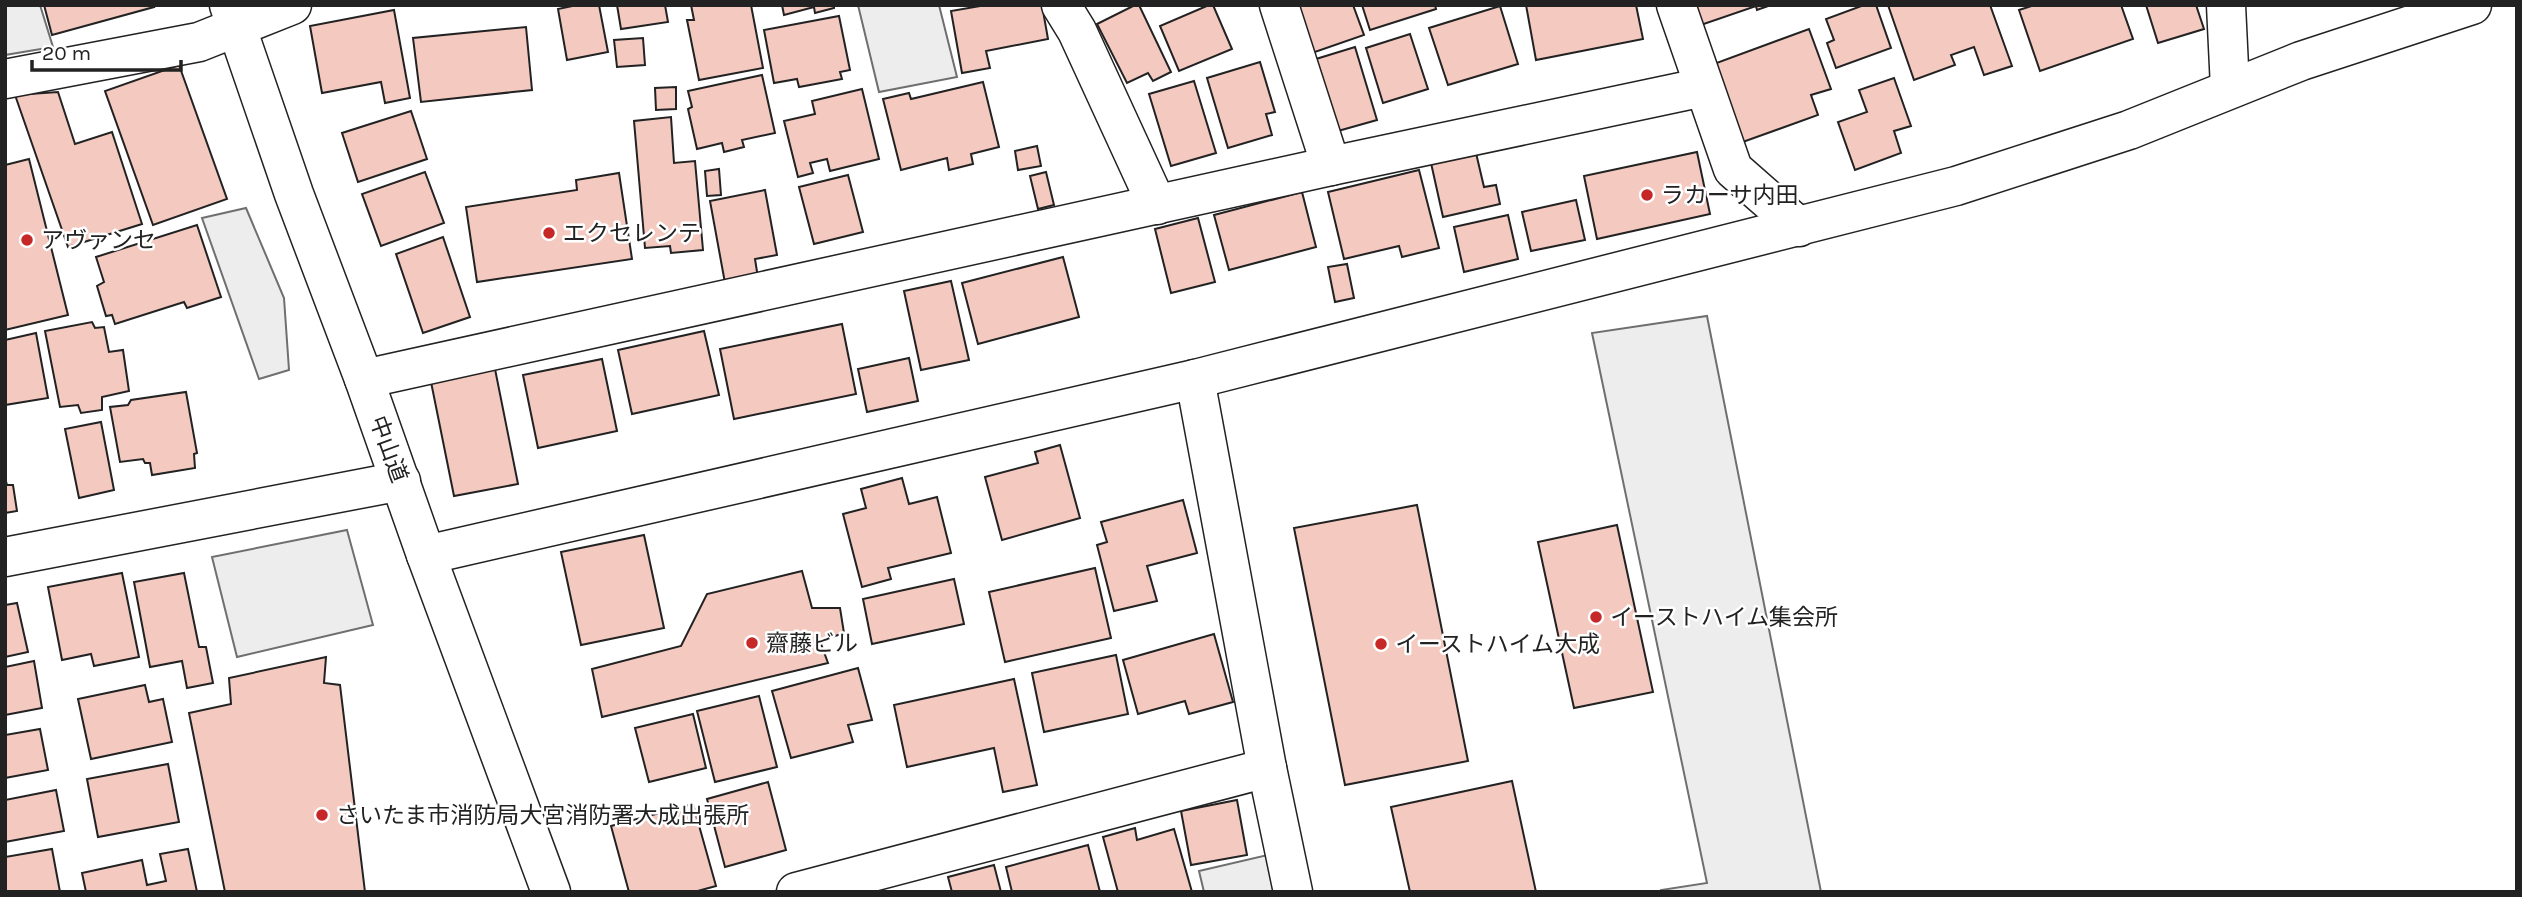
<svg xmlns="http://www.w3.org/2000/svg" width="2522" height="897" font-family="Karla,'Noto Sans JP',sans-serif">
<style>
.parking{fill:#ededed;stroke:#6f6f6f;stroke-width:2}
.building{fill:#f3c9c0;stroke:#222;stroke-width:2}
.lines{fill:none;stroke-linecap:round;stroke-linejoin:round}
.minor-casing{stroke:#222;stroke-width:41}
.highway-casing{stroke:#222;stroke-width:41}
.minor{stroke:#fff;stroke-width:38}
.highway{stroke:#fff;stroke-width:38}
.poi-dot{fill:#c62828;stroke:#fff;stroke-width:2.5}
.labels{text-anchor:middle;stroke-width:5;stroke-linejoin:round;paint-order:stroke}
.poi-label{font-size:23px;fill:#222;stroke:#fff;text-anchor:start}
.street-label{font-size:23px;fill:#222;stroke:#fff}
</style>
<rect width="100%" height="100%" fill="#fff"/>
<!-- parking -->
<g class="parking">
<polygon points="5,5 40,5 53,47 5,55"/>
<polygon points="858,5 939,5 957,77 879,92"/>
<polygon points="246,208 284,298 289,370 259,379 202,218"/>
<polygon points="1707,316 1821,892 1661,892 1661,890 1707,883 1592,333"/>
<polygon points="347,530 373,625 237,657 212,557"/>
<polygon points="1272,854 1280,892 1204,892 1199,871"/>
</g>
<!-- building -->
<g class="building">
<polygon points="44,5 153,5 154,7 52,35"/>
<polygon points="577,5 599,5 608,52 567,60 558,9"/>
<polygon points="617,5 665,5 668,22 621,29"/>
<polygon points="691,5 751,5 763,68 699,80 687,20 694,20"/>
<polygon points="782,5 834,5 834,8 815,13 814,7 784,15"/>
<polygon points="986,5 1042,5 1048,39 986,51 990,68 962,73 951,11"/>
<polygon points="1135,5 1139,5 1171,72 1153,81 1148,73 1127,83 1097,24"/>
<polygon points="1209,5 1213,5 1232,49 1179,71 1160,26"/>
<polygon points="1295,5 1353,5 1364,35 1312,53"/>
<polygon points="1362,5 1435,5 1436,9 1370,30"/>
<polygon points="1526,5 1636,5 1643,39 1536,60"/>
<polygon points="1688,5 1771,5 1757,10 1756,6 1695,27"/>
<polygon points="1864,5 1876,5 1891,48 1836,68 1827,43 1834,40 1826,19"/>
<polygon points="1888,5 1990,5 2012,66 1984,75 1974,47 1951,55 1955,65 1914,80"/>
<polygon points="2035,5 2121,5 2133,39 2040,71 2019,10"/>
<polygon points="2146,5 2196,5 2204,29 2158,43"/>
<polygon points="1500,6 1518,64 1448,85 1429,28"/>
<polygon points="394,10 410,98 385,103 381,82 322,93 310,26"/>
<polygon points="839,16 850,70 840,72 842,79 799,87 797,79 774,83 764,30"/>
<polygon points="526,27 532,90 421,102 413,38"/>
<polygon points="1809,29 1831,89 1811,95 1818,115 1740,143 1711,65"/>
<polygon points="1410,34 1428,89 1383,103 1366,48"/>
<polygon points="643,38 645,65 617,67 614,40"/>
<polygon points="1355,47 1377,120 1338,131 1316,59"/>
<polygon points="1260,62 1275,112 1266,114 1272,135 1228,148 1207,78"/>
<polygon points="179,65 227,199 153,225 105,91"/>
<polygon points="762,75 775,133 742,140 744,147 724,152 722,143 697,149 688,109 692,107 688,91"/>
<polygon points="1894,78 1911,126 1894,131 1901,153 1855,170 1838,122 1867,112 1859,90"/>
<polygon points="1194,81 1216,153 1171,166 1149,94"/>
<polygon points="983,82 999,147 971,154 973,164 949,170 947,158 901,170 883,99 909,93 911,99"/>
<polygon points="676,87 676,109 656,110 655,88"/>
<polygon points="862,89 879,159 830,171 827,159 810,163 813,173 798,177 784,121 815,114 812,101"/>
<polygon points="58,92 75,144 112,132 142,224 68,247 15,95"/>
<polygon points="411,111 427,159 358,182 342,133"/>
<polygon points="671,117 674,163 695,161 703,250 671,253 670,246 645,248 634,121"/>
<polygon points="1037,146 1041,166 1018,170 1015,151"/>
<polygon points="1697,152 1710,214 1597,239 1584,176"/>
<polygon points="1476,153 1484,187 1496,185 1500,204 1443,217 1431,163"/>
<polygon points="29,159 68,315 5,330 5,165"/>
<polygon points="719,169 721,195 707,196 705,171"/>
<polygon points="1419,170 1439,248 1402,257 1399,246 1344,259 1328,192"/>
<polygon points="425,172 444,223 381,246 362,194"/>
<polygon points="1046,172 1054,205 1038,209 1030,176"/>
<polygon points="619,173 632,259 477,282 466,207 577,190 576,180"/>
<polygon points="848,175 863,232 814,244 799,187"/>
<polygon points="765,190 777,255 755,259 758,278 725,283 710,201"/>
<polygon points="1302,192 1316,247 1229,270 1214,215"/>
<polygon points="1576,200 1585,240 1531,251 1522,212"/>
<polygon points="1508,215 1518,259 1464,272 1454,227"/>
<polygon points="1198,218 1215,282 1171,293 1155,229"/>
<polygon points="197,225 221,297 187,308 184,302 115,324 112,315 106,316 97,286 104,282 96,257"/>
<polygon points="443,237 470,317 423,333 396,254"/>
<polygon points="1063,257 1079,317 978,344 962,283"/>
<polygon points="1347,264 1354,298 1335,302 1328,267"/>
<polygon points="951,281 969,360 921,370 904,291"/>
<polygon points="92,322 95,328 104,327 109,352 123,350 129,391 102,397 102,410 81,413 78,405 60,407 45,331"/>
<polygon points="842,324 856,394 734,419 720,349"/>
<polygon points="704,331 719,395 632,414 618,350"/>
<polygon points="36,333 48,398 5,405 5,340"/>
<polygon points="909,358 918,401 867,412 858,369"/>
<polygon points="602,359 617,431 538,448 523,375"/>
<polygon points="495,369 518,484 454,496 431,382"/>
<polygon points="186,392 197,453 194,454 195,468 152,475 150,463 145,463 143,459 120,462 110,407 128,405 131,400"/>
<polygon points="101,422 114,490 79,498 65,429"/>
<polygon points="1060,445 1080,518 1002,540 985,477 1038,463 1035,452"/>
<polygon points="5,478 7,485 13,485 17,511 5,513"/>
<polygon points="902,478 909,504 937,497 951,553 888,568 891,579 862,587 843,514 866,508 861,489"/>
<polygon points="1183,500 1197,553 1147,566 1157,601 1114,611 1097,545 1107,542 1101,522"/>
<polygon points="1417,505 1468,761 1345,785 1294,528"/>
<polygon points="1617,525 1653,692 1574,708 1538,542"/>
<polygon points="644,535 664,628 581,645 561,552"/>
<polygon points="1095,568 1111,638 1005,662 989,592"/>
<polygon points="802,571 812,608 840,608 844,633 820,641 828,663 602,717 592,669 681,646 707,594"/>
<polygon points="122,573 139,657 94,666 91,654 62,660 48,587"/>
<polygon points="184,573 199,647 206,647 213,683 187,688 182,661 150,667 134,582"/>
<polygon points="954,579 964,624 872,644 863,599"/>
<polygon points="17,603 28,652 5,657 5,605"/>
<polygon points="1214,634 1233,702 1189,714 1185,701 1138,714 1123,660"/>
<polygon points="1116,655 1128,714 1044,732 1032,673"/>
<polygon points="326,657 324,683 340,685 365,892 225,892 189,713 231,704 229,678"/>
<polygon points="34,661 42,708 5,715 5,667"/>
<polygon points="858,668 872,720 848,725 853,742 791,758 772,691"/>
<polygon points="1014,679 1037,785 1003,792 994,748 907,767 894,705"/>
<polygon points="145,685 149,702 163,699 172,742 91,759 78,699"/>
<polygon points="759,696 777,767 715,782 697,711"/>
<polygon points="693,714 706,768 649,782 635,728"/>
<polygon points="40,729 48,770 5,778 5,735"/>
<polygon points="168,764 179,822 98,837 87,779"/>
<polygon points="1512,781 1536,892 1410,892 1391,807"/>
<polygon points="768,782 786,850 725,867 707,799"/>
<polygon points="56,790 64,831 5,842 5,800"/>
<polygon points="1237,800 1247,855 1191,865 1181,811"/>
<polygon points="693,804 716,886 694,892 629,892 611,826"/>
<polygon points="1135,828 1137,840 1174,829 1192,892 1118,892 1103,837"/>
<polygon points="1088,845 1100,892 1012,892 1006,867"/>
<polygon points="52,849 60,892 5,892 5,857"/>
<polygon points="188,849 197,892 86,892 82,873 142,860 147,885 166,881 160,854"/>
<polygon points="994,865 1001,892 952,892 948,877"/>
</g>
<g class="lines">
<defs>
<g id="minor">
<polyline points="1061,5 1077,31 1157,205"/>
<polyline points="1279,5 1331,166"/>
<polyline points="1676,5 1733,169 1799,227"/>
<polyline points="2226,5 2230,88"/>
<polyline points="5,79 199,42 292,5"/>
<polyline points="364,379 1331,166 1704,87"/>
<polyline points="1195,379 1267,768 1293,892"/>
<polyline points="426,555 1195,379 1956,186 2129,130 2301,61 2472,5"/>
<polyline points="5,557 401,481"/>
<polyline points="796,892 1267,768"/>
</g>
<polyline id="highway" points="229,5 294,194 364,379 426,555 551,892"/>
</defs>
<!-- minor casing -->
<use href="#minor" class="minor-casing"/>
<!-- highway casing -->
<use href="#highway" class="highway-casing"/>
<!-- minor -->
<use href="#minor" class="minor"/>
<!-- highway -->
<use href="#highway" class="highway"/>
</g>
<!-- markers -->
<g class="poi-dot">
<circle cx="1647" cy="195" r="7"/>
<circle cx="549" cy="233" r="7"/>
<circle cx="27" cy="240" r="7"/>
<circle cx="1596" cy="617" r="7"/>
<circle cx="752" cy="643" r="7"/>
<circle cx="1381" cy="644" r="7"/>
<circle cx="322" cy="815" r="7"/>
</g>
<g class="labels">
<!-- poi labels -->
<g class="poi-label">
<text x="1661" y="203">ラカーサ内田</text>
<text x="563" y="241">エクセレンテ</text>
<text x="41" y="248">アヴァンセ</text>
<text x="1610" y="625">イーストハイム集会所</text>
<text x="766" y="651">齋藤ビル</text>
<text x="1395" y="652">イーストハイム大成</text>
<text x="336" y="823">さいたま市消防局大宮消防署大成出張所</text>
</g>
<!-- street labels -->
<g class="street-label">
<text transform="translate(389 449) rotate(70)" y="8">中山道</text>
</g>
</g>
<!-- border -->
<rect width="2522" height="897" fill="none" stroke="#222222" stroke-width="14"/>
<!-- scale -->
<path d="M32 60v10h149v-10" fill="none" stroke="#222222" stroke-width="3.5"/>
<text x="42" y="60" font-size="21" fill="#222222" stroke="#ffffff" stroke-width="5" paint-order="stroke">20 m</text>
</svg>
